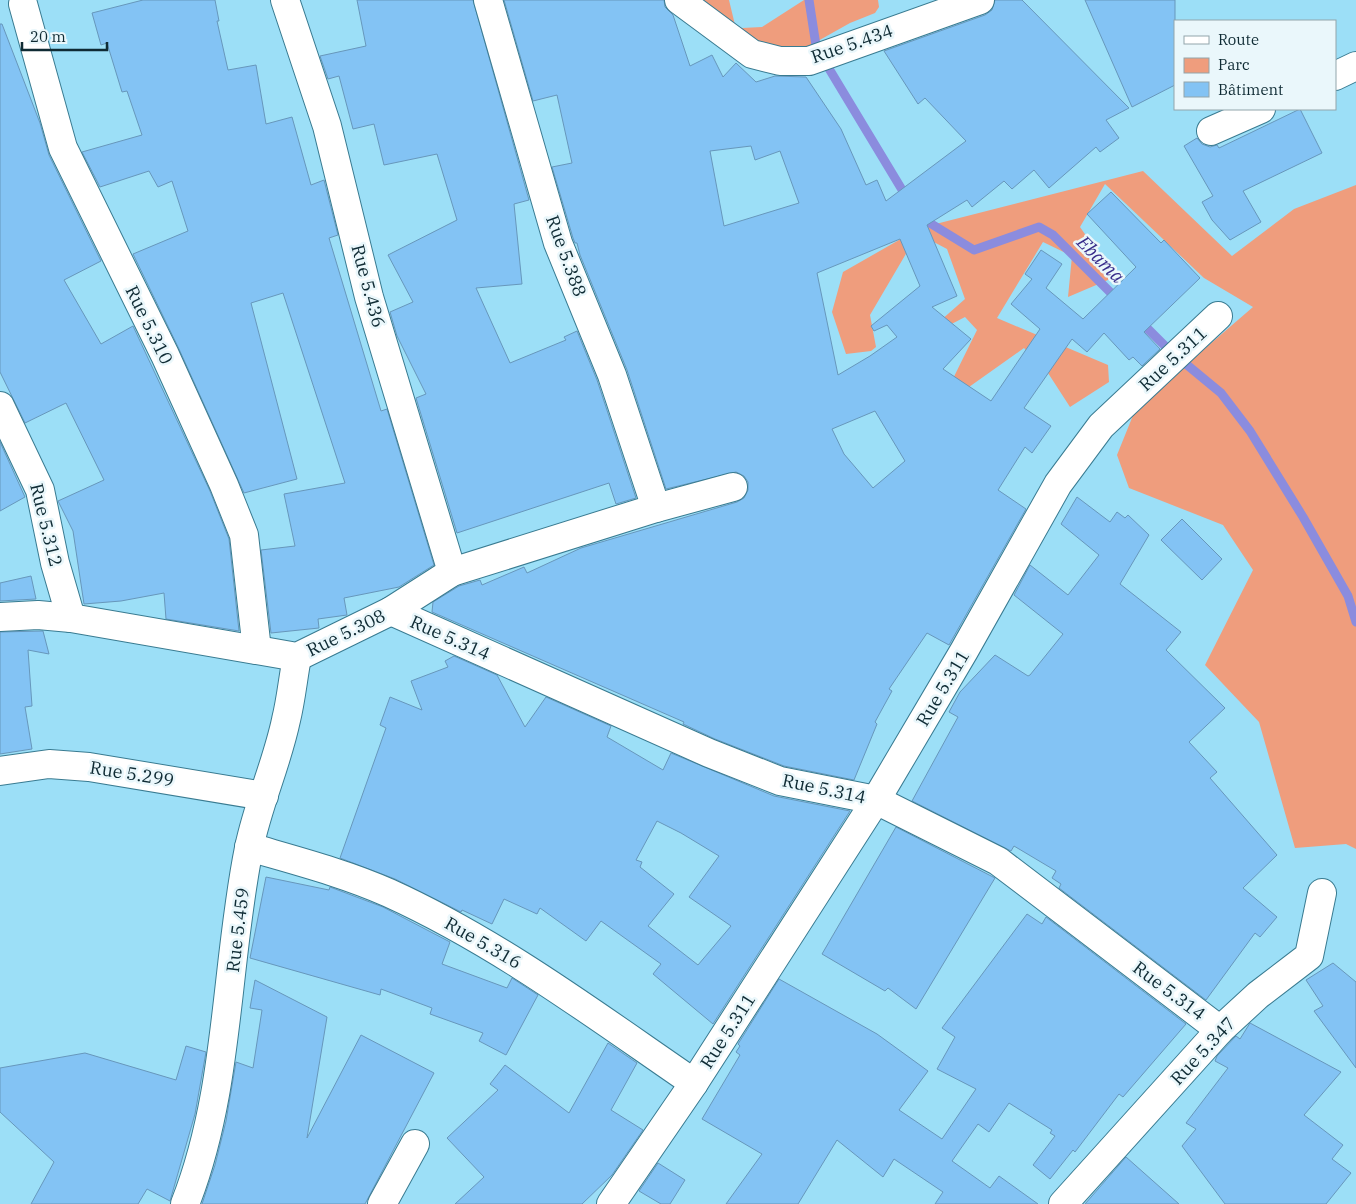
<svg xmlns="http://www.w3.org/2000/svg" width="1356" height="1204" font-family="'IBM Plex Serif',serif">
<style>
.green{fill:#ef9d7d}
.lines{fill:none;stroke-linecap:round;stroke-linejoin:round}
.stream{stroke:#8b8cde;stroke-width:9}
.building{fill:#83c3f4;stroke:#6797bb;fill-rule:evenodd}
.street-casing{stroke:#397b91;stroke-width:30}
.street{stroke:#fff;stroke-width:28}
.labels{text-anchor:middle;stroke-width:5;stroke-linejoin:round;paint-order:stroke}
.street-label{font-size:18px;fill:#0f2b34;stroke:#eaf7fb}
.water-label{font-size:19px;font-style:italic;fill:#392d8b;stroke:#eaf7fb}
</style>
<rect width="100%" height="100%" fill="#9cdff7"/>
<!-- green -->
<g class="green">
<polygon points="670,0 729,0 735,25 742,28 762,27 804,0 878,0 879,7 875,13 850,23 809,46 782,53"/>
<polygon points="1143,171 1232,256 1294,209 1356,185 1356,849 1346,844 1295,848 1259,722 1205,665 1253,570 1223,525 1129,488 1117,455 1136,408 1253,307 1204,278 1105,184 1080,227 1115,277 1068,297 1072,256 1043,242 997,318 1108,365 1109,382 1070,407 1048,373 1024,348 938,409 977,330 965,317 915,343 965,299 947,249 930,240 907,252 870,315 876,347 871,351 846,354 832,312 843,272 920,228"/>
</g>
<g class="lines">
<!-- stream -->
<g class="stream">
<polyline points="809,0 817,52 828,67 907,198"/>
<polyline points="920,217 974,250 1039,227 1053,235 1119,301"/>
<polyline points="1139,320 1169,350 1221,393 1250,431 1303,517 1348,596 1356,622"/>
</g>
</g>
<!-- building -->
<g class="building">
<polygon points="143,0 215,0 219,21 217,21 228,70 256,65 266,124 292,117 311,185 324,180 338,235 329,238 381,411 387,409 434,565 399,587 344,598 347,615 318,619 319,628 271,633 261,550 295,546 284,494 345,483 283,293 251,303 297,479 244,493 179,349 133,254 188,231 172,181 158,187 149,171 100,187 82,152 142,135 127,91 122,92 107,43 101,45 92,13"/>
<polygon points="357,0 473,0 529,200 514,204 522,284 476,288 510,363 566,340 564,337 577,331 597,380 636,498 616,504 609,483 457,533 416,398 426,394 397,336 390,312 413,302 388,255 457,220 437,154 384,165 374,124 353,129 339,76 328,79 320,56 366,46"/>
<path d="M504,0H664L665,7L673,15L690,66L712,55L723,77L736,63L756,82L775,76L806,77L841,129L866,185L877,180L886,201L966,141L925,98L918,104L884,51L985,15L992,10L995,0H1022L1129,108L1106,120L1119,138L1100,152L1096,147L1049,188L1034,170L1012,189L1004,181L972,207L967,200L927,225L957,296L932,307L971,339L943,369L991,401L1040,329L1011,304L1032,279L1025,274L1041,250L1062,264L1046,288L1083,319L1136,267L1087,214L1111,192L1161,243L1164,240L1200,278L1144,332L1160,349L1142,366L1133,357L1129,360L1104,333L1087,352L1072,339L1024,408L1051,426L1032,453L1025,447L998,490L1026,509L949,645L927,633L889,689L892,691L875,722L877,724L854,780L784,766L715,739L683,724L684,722L432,612L433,602L459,586L480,580L482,585L524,567L527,573L581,548L737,502L744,498L748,490V482L744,476L736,472L666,489L627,370L580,255L577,243H575L573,238L552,167L572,163L557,95L533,101ZM751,146L755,160L780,151L799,203L724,226L710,151ZM900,239L920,286L871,326L874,331L887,325L897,337L870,356L838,375L817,273ZM875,411L905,461L873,488L844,454L832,429Z"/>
<polygon points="1085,0 1175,0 1175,85 1132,107"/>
<polygon points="0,24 2,24 40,123 49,155 101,261 64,280 101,344 133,326 210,491 229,539 239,631 166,619 164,593 121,601 84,604 73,531 58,501 104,480 66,403 25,423 0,372"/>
<polygon points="1300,109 1322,153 1243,191 1261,222 1230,240 1212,220 1202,202 1213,196 1184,146 1197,138 1202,144 1210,147 1217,145 1219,148"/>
<polygon points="0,442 25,497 0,511"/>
<polygon points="1077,497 1110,522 1117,512 1125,518 1128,515 1149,535 1120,584 1181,632 1166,650 1225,708 1189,742 1217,772 1210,778 1277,855 1243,888 1277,917 1260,937 1255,933 1206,1000 1059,888 1061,884 1052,878 1056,871 1014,846 1011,851 912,801 958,717 949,712 960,692 995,655 1028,676 1030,675 1063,634 1014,595 1030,565 1068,595 1099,555 1061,524"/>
<polygon points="1182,519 1222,559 1202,580 1161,540"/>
<polygon points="31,576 36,599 0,601 0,583"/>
<polygon points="43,631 49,654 28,650 32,706 25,707 32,749 0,754 0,632"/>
<path d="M454,656L497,675L525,727L546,697L611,726L607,737L663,770L671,753L774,796L850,811L713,1024L653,974L661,964L601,921L586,941L540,908L537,914L504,899L492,924L462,910L461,912L395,879L340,858L386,728L380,725L390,697L422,710L411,681L448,667L445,661ZM657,821L681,833L719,856L689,897L731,926L698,965L648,926L674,894L640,867L642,862L636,860Z"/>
<polygon points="896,827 995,878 916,1009 888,988 885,991 822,954"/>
<polygon points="266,877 329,890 330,887 383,907 450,942 442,964 507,988 512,978 538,995 506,1055 479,1041 483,1033 430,1014 432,1008 381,989 380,995 250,958"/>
<polygon points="1027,914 1042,924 1046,917 1186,1024 1123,1097 1119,1094 1075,1152 1073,1150 1050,1179 1033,1165 1055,1136 1050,1133 1052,1130 1009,1103 989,1132 978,1124 952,1161 990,1188 999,1176 1038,1204 935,1204 943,1192 894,1159 883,1177 837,1140 798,1204 726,1204 762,1154 702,1119 740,1055 736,1052 740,1046 738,1044 779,979 877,1034 928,1071 899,1110 942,1139 976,1089 937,1069 955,1037 942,1028"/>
<polygon points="1333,963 1356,982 1356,1068 1314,1011 1323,1006 1306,980"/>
<polygon points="255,980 327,1017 307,1138 361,1035 434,1073 365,1204 202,1204 215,1165 226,1121 236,1062 253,1068 262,1010 250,1008"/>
<polygon points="1250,1023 1341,1072 1304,1115 1343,1145 1332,1159 1351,1173 1326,1204 1225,1204 1182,1146 1196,1129 1186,1123 1228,1068 1215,1061 1217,1056 1236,1036 1240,1039"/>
<polygon points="608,1043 637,1063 611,1110 643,1130 612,1175 582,1204 455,1204 484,1177 447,1138 498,1090 490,1084 505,1065 569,1113"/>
<polygon points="186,1046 206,1052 195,1114 170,1201 147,1189 138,1204 31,1204 54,1162 0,1112 0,1068 85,1053 176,1080"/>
<polygon points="1126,1157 1179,1204 1085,1204"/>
<polygon points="658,1163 685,1180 670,1204 661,1204 639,1191"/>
</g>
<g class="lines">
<defs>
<g id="street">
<polyline points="285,0 327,126 369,297 452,572"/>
<polyline points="488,0 558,243 612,375 656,508"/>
<polyline points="679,0 752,54 780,61 809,61 980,0"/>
<polyline points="23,4 63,148 165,355 224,485 244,535 257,650"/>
<polyline points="1335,76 1356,66"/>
<polyline points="1211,131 1261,109"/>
<polyline points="0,406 40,490 55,563 71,618"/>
<polyline points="391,611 709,753 780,781 876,800 998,861 1220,1030"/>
<polyline points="0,617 38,615 71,618 297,657 391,611 452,572 656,508 733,487"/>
<polyline points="0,771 49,764 89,767 264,796"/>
<path d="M249,847C297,861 344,873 389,893C499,943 596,1016 694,1083"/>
<path d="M185,1204C230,1090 225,966 249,848C258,804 277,763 286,720C291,700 293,678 297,657"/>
<polyline points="382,1204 415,1144"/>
<polyline points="611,1204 694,1083 876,800 964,651 1058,484 1101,426 1218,316"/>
<polyline points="1063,1204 1220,1030 1258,995 1309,956 1322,893"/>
</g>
</defs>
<!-- street casing -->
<use href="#street" class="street-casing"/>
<!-- street -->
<use href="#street" class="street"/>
</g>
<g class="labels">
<!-- street labels -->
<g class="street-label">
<text transform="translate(852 44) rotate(-19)" y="6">Rue 5.434</text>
<text transform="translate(566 256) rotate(70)" y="6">Rue 5.388</text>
<text transform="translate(368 286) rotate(75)" y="6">Rue 5.436</text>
<text transform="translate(149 325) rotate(64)" y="6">Rue 5.310</text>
<text transform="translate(1173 359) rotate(-43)" y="6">Rue 5.311</text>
<text transform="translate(46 525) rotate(76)" y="6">Rue 5.312</text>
<text transform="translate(346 633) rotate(-26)" y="6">Rue 5.308</text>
<text transform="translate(450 638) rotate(24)" y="6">Rue 5.314</text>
<text transform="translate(943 688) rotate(-59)" y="6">Rue 5.311</text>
<text transform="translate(132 774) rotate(9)" y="6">Rue 5.299</text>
<text transform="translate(824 789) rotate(12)" y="6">Rue 5.314</text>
<text transform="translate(238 930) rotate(-83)" y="6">Rue 5.459</text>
<text transform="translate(483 943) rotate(30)" y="6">Rue 5.316</text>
<text transform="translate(1169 991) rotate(37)" y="6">Rue 5.314</text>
<text transform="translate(728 1031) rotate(-57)" y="6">Rue 5.311</text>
<text transform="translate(1203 1051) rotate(-47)" y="6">Rue 5.347</text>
</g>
<!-- water labels -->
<g class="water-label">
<text transform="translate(1101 259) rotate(45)" y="7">Ebama</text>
</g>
</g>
<!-- legend -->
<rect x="1174" y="20" width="162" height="90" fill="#eaf7fb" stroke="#92a5ab"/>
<rect x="1184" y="36" width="25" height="8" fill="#ffffff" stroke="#92a5ab"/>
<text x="1218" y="45" font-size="15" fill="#0f2b34">Route</text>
<rect x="1184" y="58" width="25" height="15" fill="#ef9d7d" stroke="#92a5ab"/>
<text x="1218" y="70" font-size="15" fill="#0f2b34">Parc</text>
<rect x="1184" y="82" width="25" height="15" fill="#83c3f4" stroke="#92a5ab"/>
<text x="1218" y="95" font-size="15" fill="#0f2b34">Bâtiment</text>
<!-- scale -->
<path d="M22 42v8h85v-8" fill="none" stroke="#0f2b34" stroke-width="2.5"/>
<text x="30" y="42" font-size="15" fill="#0f2b34" stroke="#eaf7fb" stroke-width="4" paint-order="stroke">20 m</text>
</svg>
